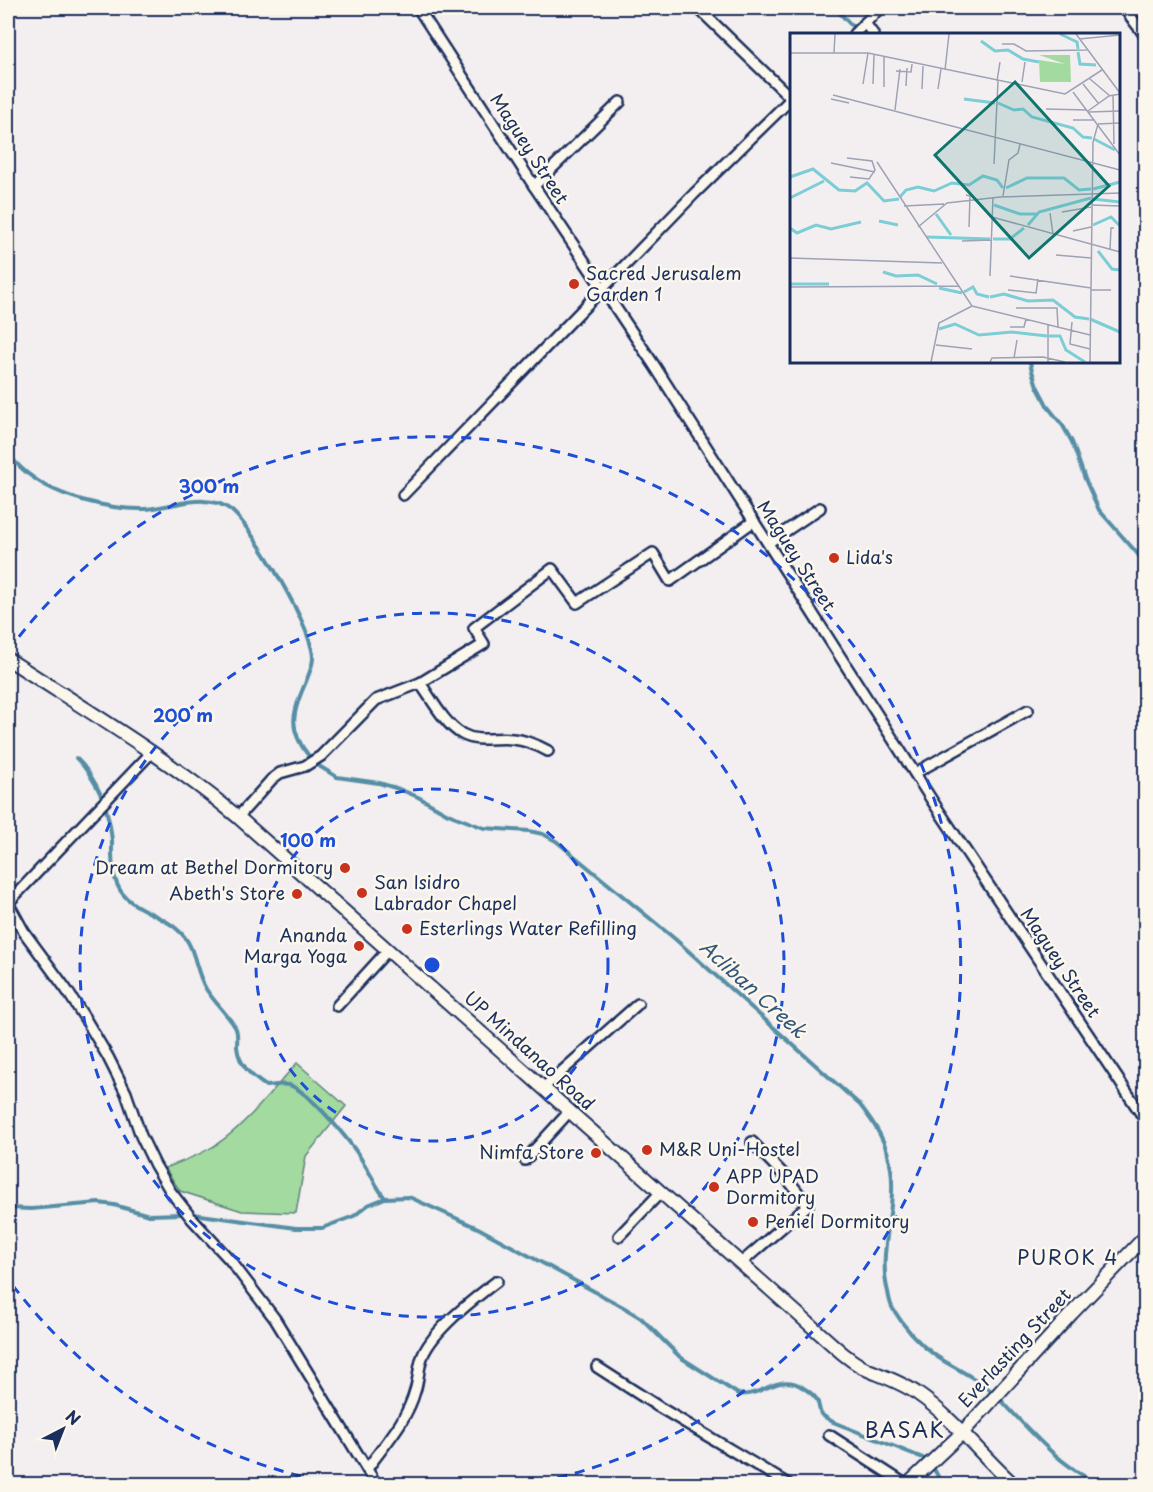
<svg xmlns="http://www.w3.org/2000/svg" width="1153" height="1492" font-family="'Playpen Sans',sans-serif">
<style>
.green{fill:#a2da9f;stroke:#5e847e;stroke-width:1.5}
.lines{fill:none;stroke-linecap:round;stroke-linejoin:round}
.stream{stroke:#558ea5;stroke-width:4}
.minor-casing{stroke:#1b2f5e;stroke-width:14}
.tertiary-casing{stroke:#1b2f5e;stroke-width:16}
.minor{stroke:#fbf7ec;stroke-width:9}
.tertiary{stroke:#fbf7ec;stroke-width:12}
.ring{fill:none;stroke:#1d4ed8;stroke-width:3;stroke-dasharray:10 8}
.poi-dot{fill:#c8321e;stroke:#fbf7ec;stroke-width:2}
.labels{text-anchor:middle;stroke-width:5;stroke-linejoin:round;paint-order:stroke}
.street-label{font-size:18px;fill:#1b2f5e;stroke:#fbf7ec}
.poi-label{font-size:18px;fill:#1b2f5e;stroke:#fbf7ec;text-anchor:start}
.water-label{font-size:20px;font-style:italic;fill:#33567c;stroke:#fbf7ec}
.neighbourhood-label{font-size:20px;letter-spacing:1.5px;fill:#1b2f5e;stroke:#fbf7ec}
.quarter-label{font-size:21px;letter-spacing:1.5px;fill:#1b2f5e;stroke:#fbf7ec}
.inset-river{fill:none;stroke:#7ccdd5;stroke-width:3}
.inset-road{fill:none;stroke:#9da2b5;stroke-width:1.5}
.view{fill:#0f766e;fill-opacity:0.15;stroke:#0f766e;stroke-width:3}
.inset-edge{fill:none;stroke:#1b2f5e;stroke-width:3}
.centre{fill:#1d4ed8;stroke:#fbf7ec;stroke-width:3}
.ring-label{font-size:18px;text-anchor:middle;font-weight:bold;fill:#1d4ed8;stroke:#fbf7ec;stroke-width:5;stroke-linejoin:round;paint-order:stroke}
</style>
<rect width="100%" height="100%" fill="#f3eeef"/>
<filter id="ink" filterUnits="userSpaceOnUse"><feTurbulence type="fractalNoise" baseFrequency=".0167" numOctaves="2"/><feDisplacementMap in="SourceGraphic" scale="12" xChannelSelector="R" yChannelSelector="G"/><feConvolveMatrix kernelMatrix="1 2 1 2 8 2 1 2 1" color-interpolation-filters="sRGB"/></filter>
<g filter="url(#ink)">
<!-- green -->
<path class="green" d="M297,1063L346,1106L306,1156L296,1213L242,1211L180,1191L165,1168C183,1161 201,1155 217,1144C245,1126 274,1088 297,1063Z"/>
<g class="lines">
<!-- stream -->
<g class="stream">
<polyline points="835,8 853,27"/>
<polyline points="1030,362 1032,371 1037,386 1048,407 1063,426 1072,442 1085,479 1099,510 1136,552 1146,565"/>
<path d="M8,454C15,462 22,470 31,476C58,497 110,510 144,509C171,508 208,490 232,511C254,530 313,629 313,658C313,666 308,676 305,684C292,713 288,730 309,756"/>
<path d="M76,758C88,769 95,782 102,797"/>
<path d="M319,766L337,777L379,783L399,789L418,797L448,814L484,828L529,831L543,834L556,841L675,939L860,1105C875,1124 888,1144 891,1169C897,1210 877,1252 888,1292C889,1298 890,1304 893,1309C904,1327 919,1344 936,1356C954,1368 973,1376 990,1390"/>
<path d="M106,809C109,819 111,829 112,840C112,856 111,875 120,890C134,913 172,915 188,942C196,956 197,974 206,989C213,1000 223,1010 231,1021C233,1024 235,1026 236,1029C238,1034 237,1042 237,1047C239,1065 251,1076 266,1086C273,1086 281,1083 289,1085C309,1091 352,1143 363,1162C371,1174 376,1187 385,1198"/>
<polyline points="8,1208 31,1209 99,1203 114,1205 149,1215 181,1214"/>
<path d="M193,1214L296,1228H322L354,1216L368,1205L385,1198L409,1197L478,1228L623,1307L641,1318L680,1357L738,1394C761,1398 779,1372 802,1387C807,1390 814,1395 817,1400C819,1404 819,1410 821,1414C824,1417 830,1420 833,1422L923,1458"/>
<path d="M1000,1399C1031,1432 1057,1463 1098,1484"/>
<polyline points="934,1469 942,1484"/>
</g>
<defs>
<g id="minor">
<polyline points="418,8 534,186 654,365 933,802 1146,1121"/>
<polyline points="698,8 791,98"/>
<polyline points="1124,8 1146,37"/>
<polyline points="865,23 873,34"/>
<polyline points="854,34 880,8"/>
<polyline points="534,186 620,102"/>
<polyline points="403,495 694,194 792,98"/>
<polyline points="768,543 820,508"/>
<path d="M420,683C431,698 445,725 462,734C478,743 495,737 513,739C525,740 537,745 548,751"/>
<polyline points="915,773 1028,710"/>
<polyline points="238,817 272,779 280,773 305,766 321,756 376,700 420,683 484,644 474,628 552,569 577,603 653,553 670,581 754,521"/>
<polyline points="8,903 24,932 66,989 86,1020 108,1057 126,1093 141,1136 155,1165 171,1192 192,1219 230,1260 275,1319 376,1484"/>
<polyline points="8,903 152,752"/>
<polyline points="337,1006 388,950"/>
<polyline points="543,1088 638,1004"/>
<polyline points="525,1160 570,1111"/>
<polyline points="619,1236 661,1192"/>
<polyline points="741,1263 808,1205 785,1176 752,1142"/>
<polyline points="597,1367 659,1407 788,1484"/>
<polyline points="829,1435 905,1484"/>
<path d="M367,1469C384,1445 407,1421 415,1391C419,1380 418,1367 423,1355C435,1328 474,1299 497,1281"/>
</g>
<g id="tertiary">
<path d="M8,659C86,710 166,757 238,817L834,1346C844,1355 855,1364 868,1370C885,1377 903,1383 918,1394C953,1418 981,1455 1013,1484"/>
<polyline points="908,1484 962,1433 1072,1313 1146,1236"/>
</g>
</defs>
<!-- minor casing -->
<use href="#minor" class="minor-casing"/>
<!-- tertiary casing -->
<use href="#tertiary" class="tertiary-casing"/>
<!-- minor -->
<use href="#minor" class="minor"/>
<!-- tertiary -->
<use href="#tertiary" class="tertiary"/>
</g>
</g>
<!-- distance rings -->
<g class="ring">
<circle cx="432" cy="965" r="176"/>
<circle cx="432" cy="965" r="352"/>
<path d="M336 1484A528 528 0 0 1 8 1279M8 651A528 528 0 1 1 528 1484"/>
</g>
<!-- markers -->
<g class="poi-dot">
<circle cx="574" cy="284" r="6"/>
<circle cx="834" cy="558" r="6"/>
<circle cx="345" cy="868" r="6"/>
<circle cx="362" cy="893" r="6"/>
<circle cx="297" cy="894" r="6"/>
<circle cx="407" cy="929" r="6"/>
<circle cx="359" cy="946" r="6"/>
<circle cx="647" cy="1150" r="6"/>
<circle cx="596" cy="1153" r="6"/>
<circle cx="714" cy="1187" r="6"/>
<circle cx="753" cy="1222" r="6"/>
</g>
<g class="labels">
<!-- street labels -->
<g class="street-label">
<text transform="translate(529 149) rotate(57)" y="6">Maguey Street</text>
<text transform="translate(796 556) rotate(57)" y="6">Maguey Street</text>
<text transform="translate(1060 963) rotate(56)" y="6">Maguey Street</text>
<text transform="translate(529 1051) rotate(42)" y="6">UP Mindanao Road</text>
<text transform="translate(1015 1348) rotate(-47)" y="6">Everlasting Street</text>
</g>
<!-- poi labels -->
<g class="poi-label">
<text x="586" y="280">Sacred Jerusalem<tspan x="586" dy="21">Garden 1</tspan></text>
<text x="846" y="564">Lida's</text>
<text x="333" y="874" text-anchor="end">Dream at Bethel Dormitory</text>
<text x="374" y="889">San Isidro<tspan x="374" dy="21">Labrador Chapel</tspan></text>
<text x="285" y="900" text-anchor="end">Abeth's Store</text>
<text x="419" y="935">Esterlings Water Refilling</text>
<text x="347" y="942" text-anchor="end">Ananda<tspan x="347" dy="21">Marga Yoga</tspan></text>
<text x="659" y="1156">M&amp;R Uni-Hostel</text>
<text x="584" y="1159" text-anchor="end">Nimfa Store</text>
<text x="726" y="1183">APP UPAD<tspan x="726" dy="21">Dormitory</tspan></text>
<text x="765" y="1228">Peniel Dormitory</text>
</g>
<!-- water labels -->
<g class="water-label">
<text transform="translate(753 989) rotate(42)" y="7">Acliban Creek</text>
</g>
<!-- neighbourhood labels -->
<g class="neighbourhood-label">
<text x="1068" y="1265">PUROK 4</text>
</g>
<!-- quarter labels -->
<g class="quarter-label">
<text x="905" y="1438">BASAK</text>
</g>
</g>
<!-- overview -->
<g transform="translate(790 33)">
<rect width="330" height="330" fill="#f3eeef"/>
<path d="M249,22H280L281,49H250L249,27L275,31Z" fill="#a2da9f"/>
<path class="inset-river" d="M270,1L287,9L288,16M191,8L205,18L218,17L233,26L249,29M288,19L290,31L306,32M174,66L205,70M208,70L224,77L233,76L242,84L283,95L293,104L302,105M304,106L325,117M0,144L23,136L49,157L65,158L77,150L94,168L109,166M216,155L237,145H274L289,157L301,156M303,156L330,149M110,164L116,157L128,154L144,158L162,150L179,152L193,143L207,147L213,155M0,165L34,148M303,166L330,169M204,172L230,181H246M146,181L161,202M89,188L108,192M238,192L249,179L301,165M303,192L321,184L330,193M0,195L7,200L26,192L41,196L71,189M137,204L200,206M203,206H220L234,195M308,218L322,236L330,237M93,239L106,243L128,242L147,251M0,251H39M149,255L172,260M174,259L183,254L187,261L199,264M200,264L214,261L238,268L263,267L285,284L299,286M300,286L330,299M149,296L165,291L189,302L222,299L257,303M259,303H270L276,317L295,329"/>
<path class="inset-road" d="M286,1L330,60M289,6L330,2M212,11H224L236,18L297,17M0,20H78L275,61L312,37M44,20L45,1M155,37L159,1M106,38L121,39L122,31M300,46L320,63M207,48L210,29M232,49L235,29M73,51L78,20M83,51L84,22M293,51L309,71M116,53L117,35M94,54V24M132,56L133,33M148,56L151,36M283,59L330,122M43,62L330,137M323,62L324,111M41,66L59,70M256,76L297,77M105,77L110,36M298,78L319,63L330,61M299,79L330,78M283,87H305M308,91L330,90M57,125L82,128L85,137L79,146L60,144M87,129L182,273M41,130L85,139M204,131L208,48M176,162L180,163L179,194M213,163L219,127L228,120L230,111M301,172L330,173M114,173L154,171M272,179L301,174M260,180L263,201M202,184L330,219M128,194L157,170L210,164L330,160M283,198L301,194M172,208L202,207M320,216L321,195H324M266,222L301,225M0,225L152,230M200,243L203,164M220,243L301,255M0,254L169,253M218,257L246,260L248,246M301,257H321M182,273L300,302M226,275H267L268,294M282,289L280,311L300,316M220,294H234L236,286M146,312L182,316M224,325L227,307M141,329L149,290L182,273M200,329L202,325L253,324L275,329M258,329V292M300,329L303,109L308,91"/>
<path class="view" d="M225,49L319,153L239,225L145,122Z"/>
<rect width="330" height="330" class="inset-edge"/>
</g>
<circle cx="432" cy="965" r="9" class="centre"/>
<g class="ring-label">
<text x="209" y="493">300 m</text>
<text x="183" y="722">200 m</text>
<text x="308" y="847">100 m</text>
</g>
<!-- margin -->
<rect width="1153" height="1492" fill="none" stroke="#fbf7ec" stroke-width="30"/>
<rect x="15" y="15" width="1123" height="1462" fill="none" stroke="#1b2f5e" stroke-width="2" filter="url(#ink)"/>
<!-- north arrow -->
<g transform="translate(63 1429) rotate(42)" stroke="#fbf7ec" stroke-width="4.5" paint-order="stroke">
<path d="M0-4.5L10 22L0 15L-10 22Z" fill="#1b2f5e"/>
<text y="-9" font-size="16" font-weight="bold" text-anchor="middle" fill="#1b2f5e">N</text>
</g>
</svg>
